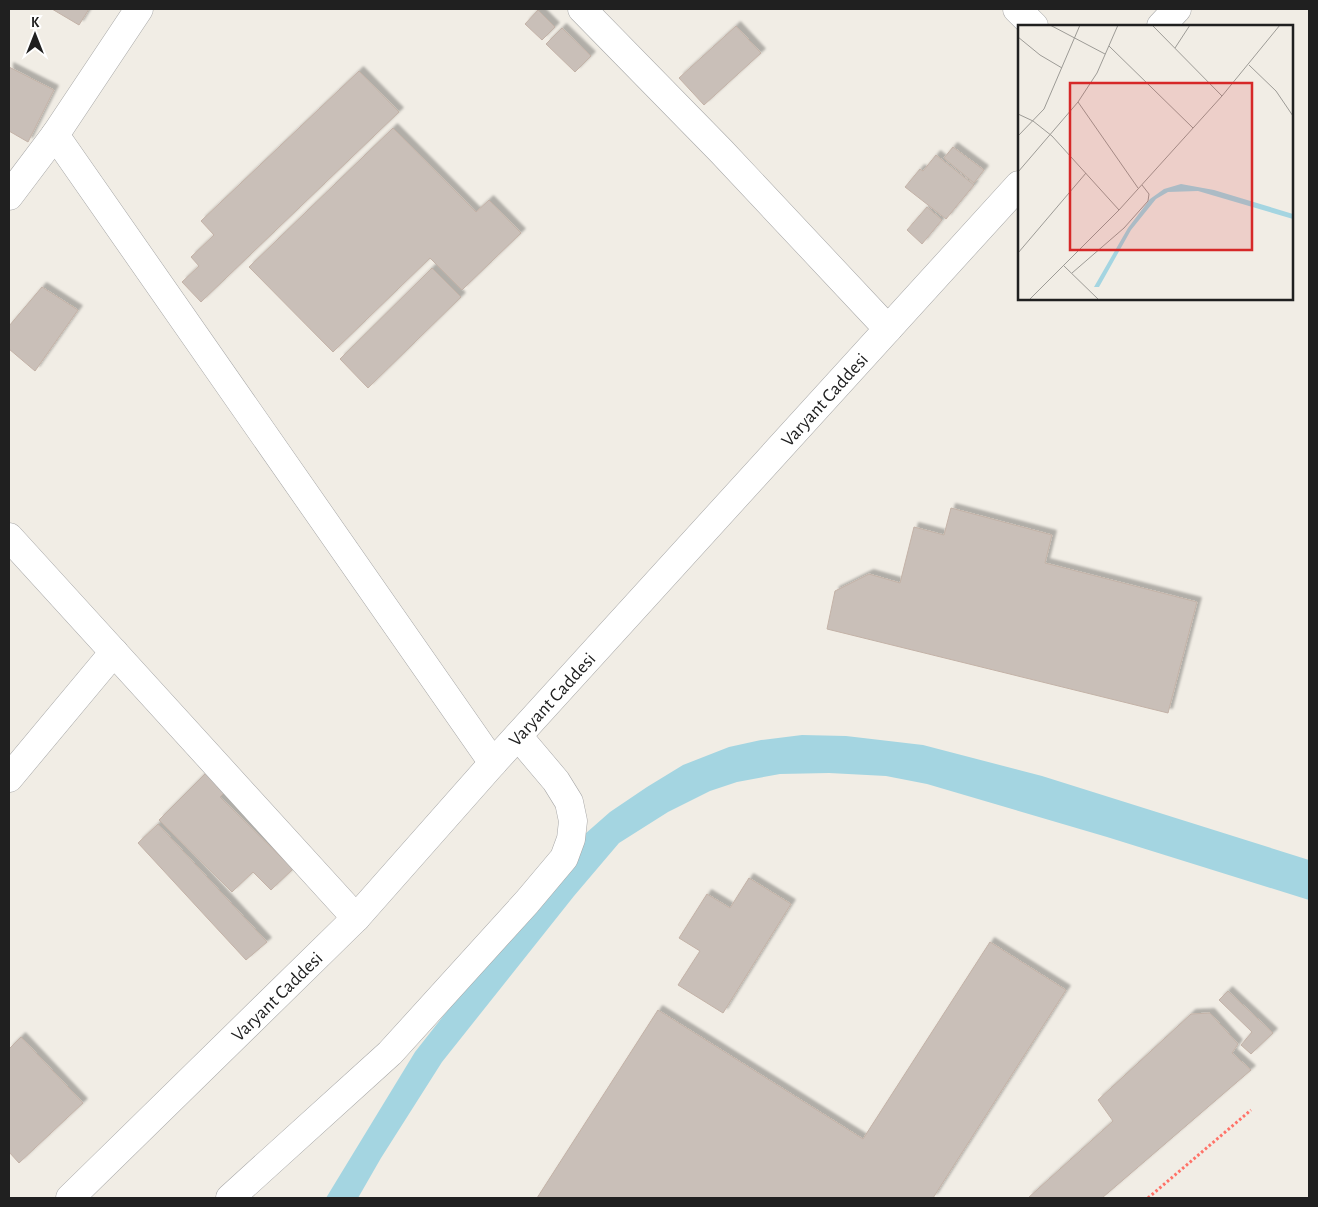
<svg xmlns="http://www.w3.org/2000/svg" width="1318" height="1207" font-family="'Alegreya Sans',sans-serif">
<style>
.water{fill:#a4d5e1}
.building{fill:#c9bfb8;stroke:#c3b2a7;filter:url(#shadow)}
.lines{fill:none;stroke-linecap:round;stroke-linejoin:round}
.minor-casing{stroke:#a7a7a7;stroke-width:29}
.path{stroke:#ff7268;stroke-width:3;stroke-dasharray:2.5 2.5;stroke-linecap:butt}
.minor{stroke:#fff;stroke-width:28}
.labels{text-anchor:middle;stroke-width:5;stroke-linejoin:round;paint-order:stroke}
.street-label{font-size:19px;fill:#202020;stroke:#fff}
.inset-road{fill:none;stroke:#9d9b96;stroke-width:1}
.view{fill:#d62828;fill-opacity:0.15;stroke:#d62828;stroke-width:2.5}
.inset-edge{fill:none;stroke:#202020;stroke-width:2.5}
</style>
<defs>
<filter id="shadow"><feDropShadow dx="4.5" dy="-4.5" stdDeviation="1" flood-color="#0004"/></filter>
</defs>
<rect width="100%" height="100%" fill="#f1ede5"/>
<!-- water -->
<polygon class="water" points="802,735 846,736 923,745 1042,776 1309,860 1309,900 1107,837 927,784 886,776 829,773 780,774 737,782 710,791 668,812 619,843 574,896 442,1062 381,1158 358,1198 326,1198 415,1052 550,880 577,841 610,812 647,787 683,765 729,747 761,740"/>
<!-- building -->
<g class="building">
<polygon points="52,9 89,9 79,25"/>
<polygon points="538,10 555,27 542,40 525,24"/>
<polygon points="736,26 761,53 704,105 679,78"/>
<polygon points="562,28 591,56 575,72 546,44"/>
<polygon points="9,67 54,90 28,142 9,131"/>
<polygon points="359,71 399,112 201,302 182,282 199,266 191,257 214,235 201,221"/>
<polygon points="393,128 476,212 489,200 521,233 462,290 430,258 333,352 249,267"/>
<polygon points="953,147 984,170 974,183 944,158"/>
<polygon points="936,155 974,185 946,219 905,187 920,169 923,171"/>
<polygon points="927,207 942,220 922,244 907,230"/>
<polygon points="432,268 461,297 368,388 340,359"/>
<polygon points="42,287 78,310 35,371 9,349 9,326"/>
<polygon points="951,508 1052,535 1045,563 1197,602 1168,713 827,629 835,591 869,574 900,583 914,527 944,535"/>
<polygon points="208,771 227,790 220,797 293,869 271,890 253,872 232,892 159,820"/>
<polygon points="158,824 267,942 246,960 138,843"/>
<polygon points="749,878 791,904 723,1013 678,985 700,951 679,938 707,894 730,908"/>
<polygon points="990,942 1066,990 933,1198 537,1198 658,1010 863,1139"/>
<polygon points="1228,991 1273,1033 1251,1054 1241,1045 1252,1032 1219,1000"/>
<polygon points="1210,1013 1238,1044 1232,1053 1251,1070 1102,1198 1028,1198 1113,1121 1098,1100 1191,1014"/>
<polygon points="21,1037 83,1103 19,1163 9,1152 9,1049"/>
</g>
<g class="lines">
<defs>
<g id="minor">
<polyline points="582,9 721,151 888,329"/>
<polyline points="1017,9 1034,26"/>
<polyline points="1161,26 1177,9"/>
<polyline points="55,135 493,763"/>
<polyline points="9,196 55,135 139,9"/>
<polyline points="9,537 356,918"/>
<polyline points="9,778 114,652"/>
<path id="s1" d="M70,1198L356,918L493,763L1019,185"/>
<polyline points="230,1198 390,1053 527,902 564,858 571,839 573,821 569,802 556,781 518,736"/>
</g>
</defs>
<!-- minor casing -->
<use href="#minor" class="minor-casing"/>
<!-- path -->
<polyline class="path" points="1148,1198 1251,1110"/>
<!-- minor -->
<use href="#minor" class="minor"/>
</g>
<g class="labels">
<!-- street labels -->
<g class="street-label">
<text dy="7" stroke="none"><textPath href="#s1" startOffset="1099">Varyant Caddesi</textPath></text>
<text dy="7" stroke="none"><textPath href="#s1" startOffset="694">Varyant Caddesi</textPath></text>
<text dy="7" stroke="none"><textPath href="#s1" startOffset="289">Varyant Caddesi</textPath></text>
</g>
</g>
<!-- overview -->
<g transform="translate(1018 25)">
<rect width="275" height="275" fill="#f1ede5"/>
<path d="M163,159L196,165L275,189V194L180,166L150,167L138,174L113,205L81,262H76L110,203L132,174L146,164Z" fill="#a4d5e1"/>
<path class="inset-road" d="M32,0L87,29M135,1L204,71M0,12L22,30L44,43M91,21L175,103M157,23L172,0M231,40L258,66L275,91M60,77L120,163M0,89L15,96L34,111L101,185M0,111L26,84L62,0M0,147L60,77L79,48L100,0M0,228L68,148M45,240L81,275M54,248L106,203L130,176L131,169L124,160M11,275L101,185L204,71L262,0"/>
<path class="view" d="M52,58H234V225H52Z"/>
<rect width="275" height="275" class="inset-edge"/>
</g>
<!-- border -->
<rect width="1318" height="1207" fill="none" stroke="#202020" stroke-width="20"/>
<!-- north arrow -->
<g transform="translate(35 35)" stroke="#ffffff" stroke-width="4" paint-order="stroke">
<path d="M0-4L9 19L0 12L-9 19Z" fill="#202020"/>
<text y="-8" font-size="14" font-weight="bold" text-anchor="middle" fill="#202020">K</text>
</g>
</svg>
